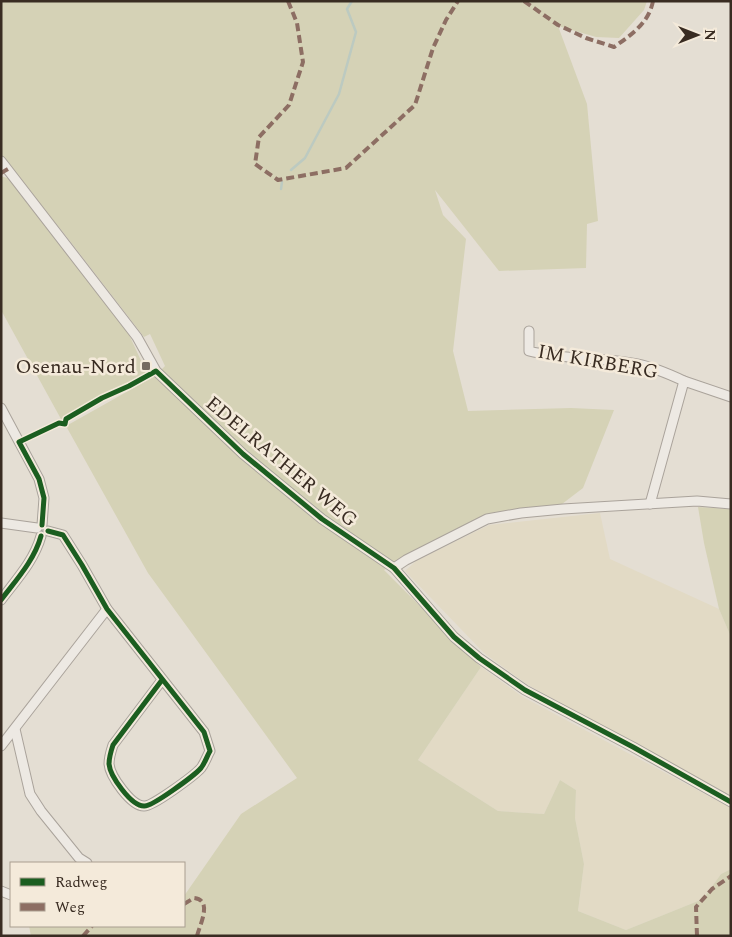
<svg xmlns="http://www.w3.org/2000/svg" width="732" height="937" font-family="Spectral,serif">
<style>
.farmland{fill:#e2dac5}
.green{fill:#d5d2b6}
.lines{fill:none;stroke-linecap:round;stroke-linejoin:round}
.stream{stroke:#bccac1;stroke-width:2.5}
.minor-casing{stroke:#aaa39b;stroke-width:11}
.minor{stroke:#ede9e3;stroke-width:9}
.quiet{stroke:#8d6e63;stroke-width:4;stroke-dasharray:8 4;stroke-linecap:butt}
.cycleway-casing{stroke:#f4eada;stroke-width:8}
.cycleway{stroke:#1b5e20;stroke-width:5}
.poi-dot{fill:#756a60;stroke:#f4eada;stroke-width:2}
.labels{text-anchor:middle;stroke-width:5;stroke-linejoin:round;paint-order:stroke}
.street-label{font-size:20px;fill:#392c22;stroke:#f4eada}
.poi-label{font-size:20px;fill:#392c22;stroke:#f4eada;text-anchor:end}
</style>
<rect width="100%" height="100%" fill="#e4ded3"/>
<!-- farmland -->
<g class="farmland">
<polygon points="600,513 610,559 719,609 731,637 731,796 528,685 484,653 405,571 416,561 489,525"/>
<polygon points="481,667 523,697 731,808 731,869 721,874 703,899 626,930 578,911 584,864 575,818 576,790 560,780 544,814 498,811 418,760"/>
</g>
<!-- green -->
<g class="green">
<polygon points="1,1 647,1 644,10 619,38 596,37 558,26 587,104 598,221 587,224 586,268 499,271 435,190 443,215 466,239 453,351 468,411 571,408 614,410 583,488 562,504 486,515 384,570 481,667 418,760 498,811 544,814 560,780 576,790 575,818 584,864 578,911 626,930 703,899 721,874 731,869 731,936 31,936 29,926 184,926 184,896 241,814 297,778 148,573 66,426 155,376 165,366 150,334 144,337 66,236 1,156"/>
<path d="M1,176L10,179L124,325C133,341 139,358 148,375L61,419L1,310Z"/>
<polygon points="698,507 731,509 731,637 719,609 704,543"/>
</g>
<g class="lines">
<!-- stream -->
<g class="stream">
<polyline points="291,170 305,158 339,94 356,32 347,9 352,1"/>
<polyline points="281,189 282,182"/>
</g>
<defs>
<g id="minor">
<polyline points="1,161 137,337 156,371 243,454 322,519 394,568 454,637 479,658 525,690 633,747 731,802"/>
<path d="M529,331V351C564,360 601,357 637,364C653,367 669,374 684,381"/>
<polyline points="1,408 39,479 44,498 42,525"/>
<polyline points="650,504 684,381 731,397"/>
<polyline points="1,523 37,528"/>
<path d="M48,531L63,535L82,565L107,609L204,732L210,751C207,756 205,763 201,768C195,775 152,807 144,806C131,806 110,776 109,764C109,758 111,751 113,745L162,680"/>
<polyline points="394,568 406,560 487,519 521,513 563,509 697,501 731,504"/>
<path d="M1,600C16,580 34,561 41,536"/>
<polyline points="15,729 30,794 41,811 79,858 87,863"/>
<polyline points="1,746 107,609"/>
<polyline points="1,891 11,895"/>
</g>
</defs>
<!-- minor casing -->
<use href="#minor" class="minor-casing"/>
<!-- minor -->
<use href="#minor" class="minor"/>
<!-- quiet -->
<g class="quiet">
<polyline points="288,1 297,23 303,62 289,105 259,137 255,164 278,180 346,168 415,105 433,48 446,20 458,1"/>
<path d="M524,1L558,25L586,38L614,47C631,35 649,23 653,1"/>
<polyline points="1,173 8,169"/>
<path d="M184,904L194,898C213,900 200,924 197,936"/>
<polyline points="83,936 92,926"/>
<polyline points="697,936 696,907 712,889 731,876"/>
</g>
<defs>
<g id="cycleway">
<polyline points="42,525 44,498 39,479 19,442 59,423 65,424 66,419 102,398 129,386 156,371 243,454 322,519 394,568 454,637 479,658 525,690 633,747 731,802"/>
<path d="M48,531L63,535L82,565L107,609L204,732L210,751C207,756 205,763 201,768C195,775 152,807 144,806C131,806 110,776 109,764C109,758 111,751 113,745L162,680"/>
<path d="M1,600C16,580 34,561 41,536"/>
</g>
</defs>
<!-- cycleway casing -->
<use href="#cycleway" class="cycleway-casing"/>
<!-- cycleway -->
<use href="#cycleway" class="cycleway"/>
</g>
<!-- markers -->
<rect class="poi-dot" x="141" y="361" width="10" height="10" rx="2.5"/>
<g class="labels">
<!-- street labels -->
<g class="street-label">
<text transform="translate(598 361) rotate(10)" y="7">IM KIRBERG</text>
<text transform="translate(282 461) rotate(40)" y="7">EDELRATHER WEG</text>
</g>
<!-- poi labels -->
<g class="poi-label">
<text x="136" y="373">Osenau-Nord</text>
</g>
</g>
<!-- border -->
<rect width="732" height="937" fill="none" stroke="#392c22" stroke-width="5"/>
<!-- legend -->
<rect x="10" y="862" width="175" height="65" fill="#f4eada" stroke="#a99e90"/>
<rect x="20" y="878" width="25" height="8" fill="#1b5e20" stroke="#a99e90"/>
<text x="55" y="887" font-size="15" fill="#392c22">Radweg</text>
<rect x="20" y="903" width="25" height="8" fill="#8d6e63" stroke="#a99e90"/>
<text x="55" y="912" font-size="15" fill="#392c22">Weg</text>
<!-- north arrow -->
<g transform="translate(697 35) rotate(90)" stroke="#f4eada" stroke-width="4" paint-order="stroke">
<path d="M0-4L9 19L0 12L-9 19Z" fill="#392c22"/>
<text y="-8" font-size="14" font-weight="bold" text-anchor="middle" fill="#392c22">N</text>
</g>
</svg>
